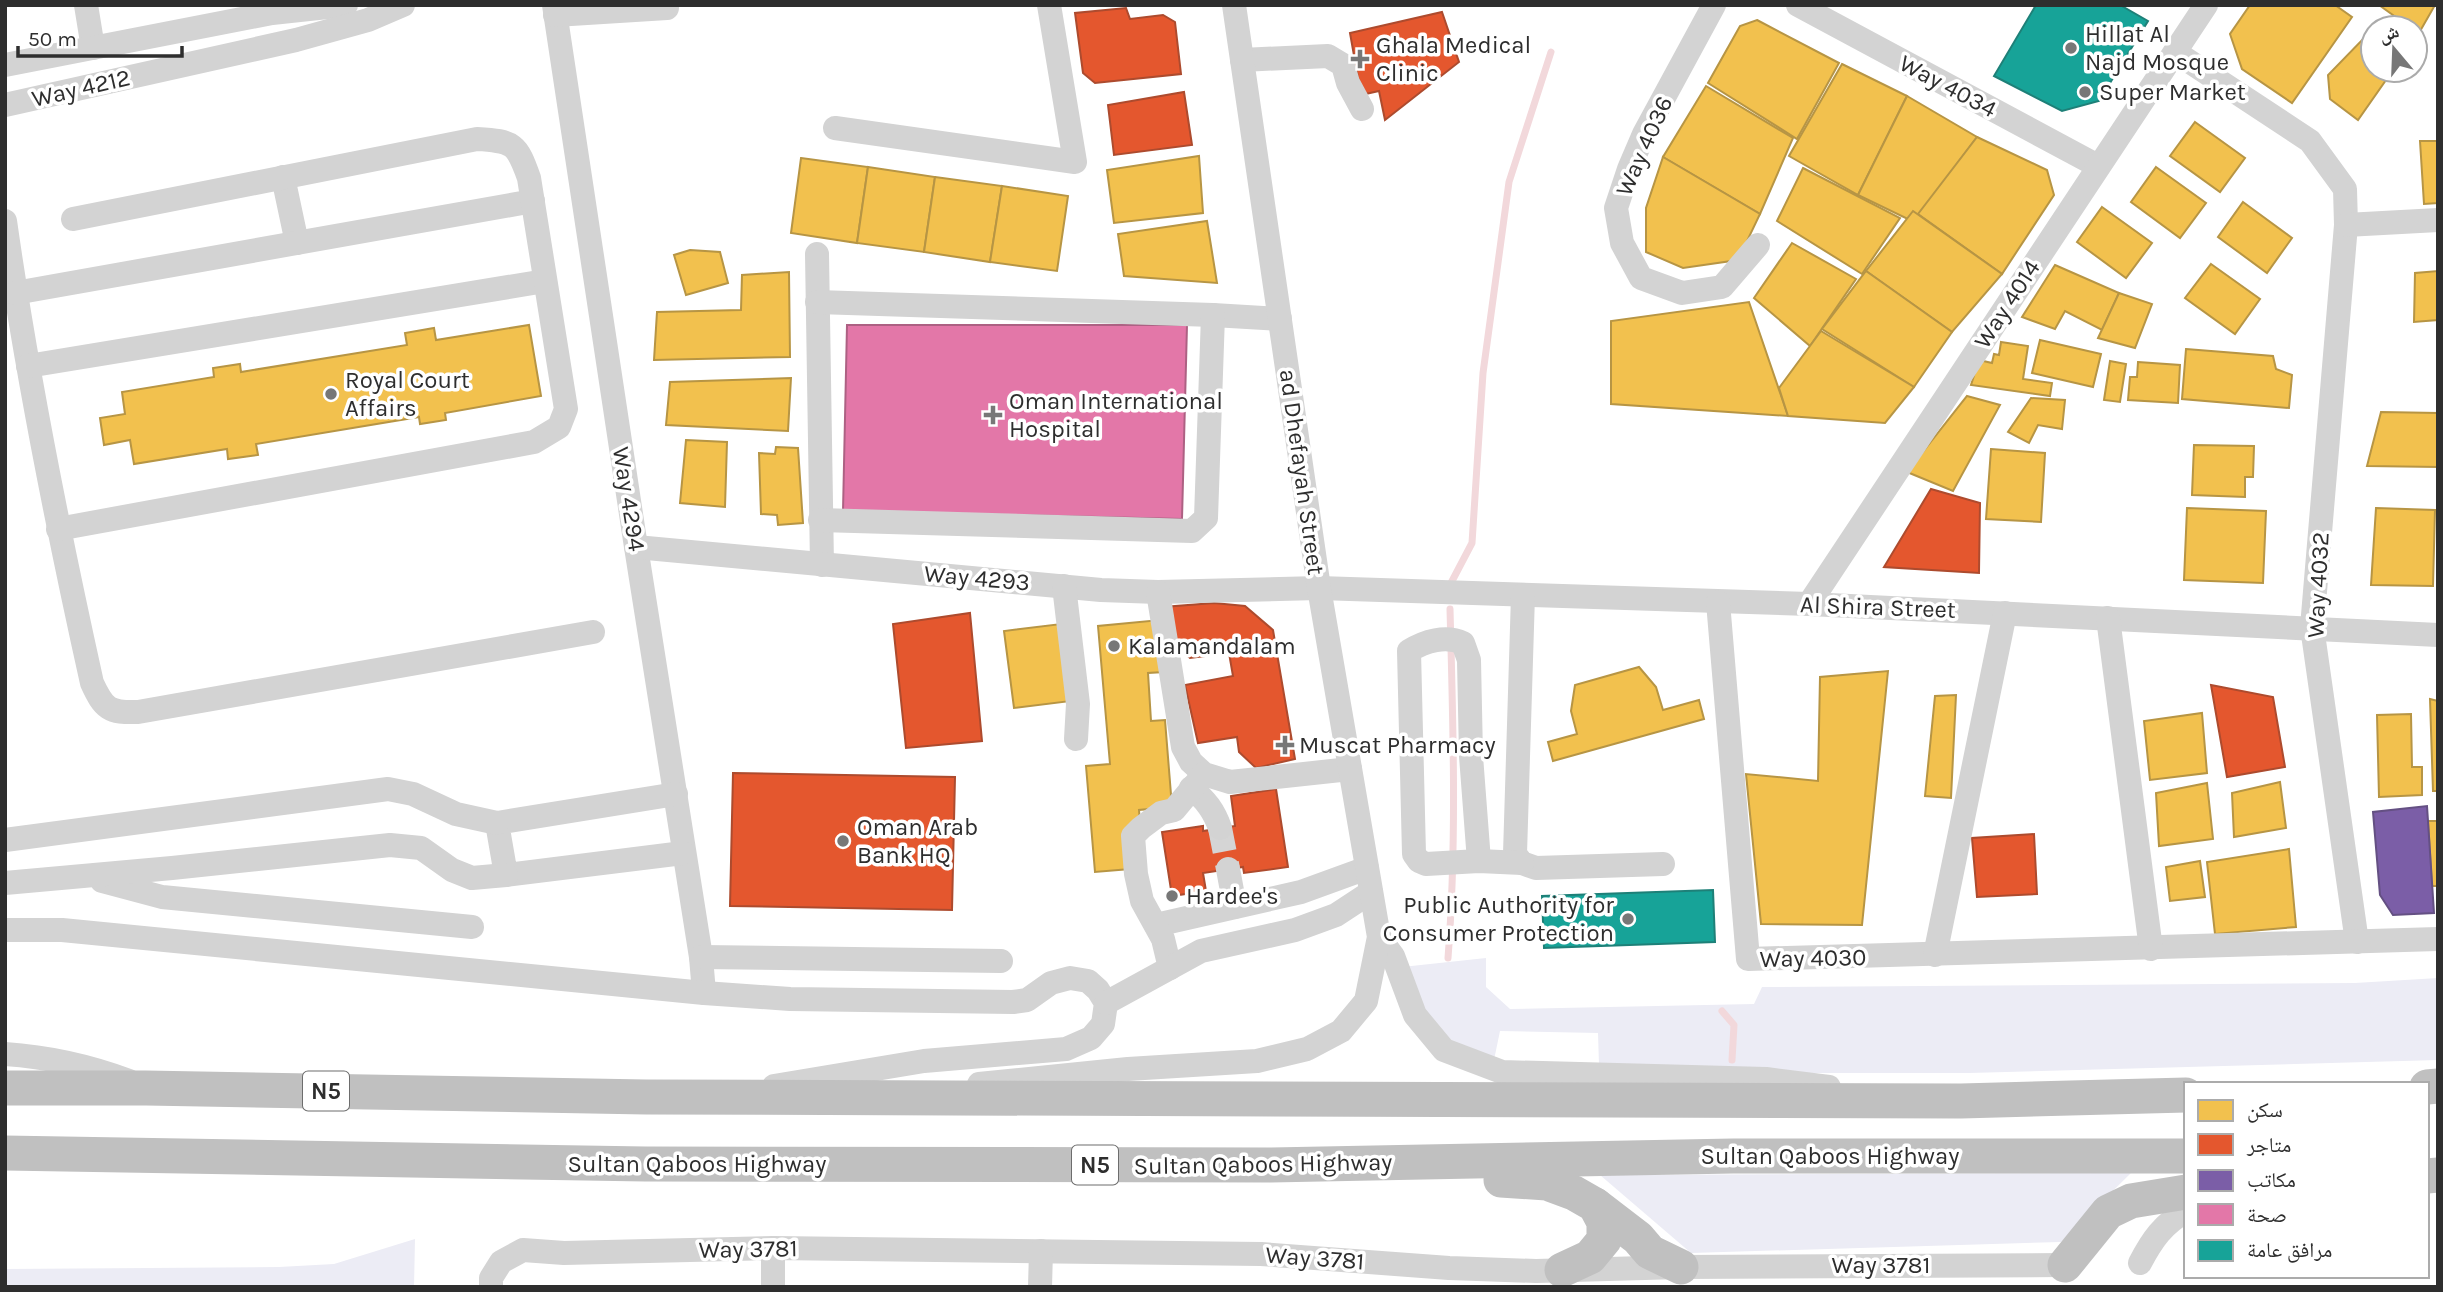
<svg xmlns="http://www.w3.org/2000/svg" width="2443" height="1292" font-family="Karla,'Noto Naskh Arabic',sans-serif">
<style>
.green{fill:#ececf5}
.homes{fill:#f2c14e;stroke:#b79544;stroke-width:2}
.shops{fill:#e4572e;stroke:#ad4b2e;stroke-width:2}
.offices{fill:#7b5ea7;stroke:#645083;stroke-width:2}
.health{fill:#e377a8;stroke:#ad6183;stroke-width:2}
.public{fill:#17a398;stroke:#1e8078;stroke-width:2}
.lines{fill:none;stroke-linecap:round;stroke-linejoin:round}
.stream{stroke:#f2d8db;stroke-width:7}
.minor-tunnel{stroke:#d5d5d5;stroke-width:24;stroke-dasharray:24 12;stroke-linecap:butt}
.minor{stroke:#d3d3d3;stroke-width:24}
.highway{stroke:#c0c0c0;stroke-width:35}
.poi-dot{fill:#777;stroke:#fff;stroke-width:2.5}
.labels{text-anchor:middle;stroke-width:7;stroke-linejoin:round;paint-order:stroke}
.shield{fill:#fff;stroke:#6d6d6d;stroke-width:2}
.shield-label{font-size:23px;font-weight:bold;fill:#2e2e2e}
.poi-label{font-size:24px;fill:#2e2e2e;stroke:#fff;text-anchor:start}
.street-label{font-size:24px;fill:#2e2e2e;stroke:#fff}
</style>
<rect width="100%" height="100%" fill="#fff"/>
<!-- green -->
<g class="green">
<polygon points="1486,958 1486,987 1510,1009 1754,1004 1762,987 2355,983 2438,978 2438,1060 1969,1073 1765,1073 1599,1065 1598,1033 1500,1031 1494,1060 1449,1045 1421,1012 1402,967"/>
<polygon points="2131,1173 2061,1242 1691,1253 1600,1175"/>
<polygon points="415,1239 414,1287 5,1287 5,1269 279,1267 334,1264"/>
</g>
<!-- homes -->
<g class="homes">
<polygon points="2250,5 2335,5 2352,17 2292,103 2242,69 2230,34"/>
<polygon points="2379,5 2435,5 2419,33 2415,28 2411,28"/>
<polygon points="1757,20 1839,63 1797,139 1708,83 1740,26"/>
<polygon points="2366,36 2373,41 2373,70 2393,70 2358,120 2330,99 2328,75"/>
<polygon points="1842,64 1907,96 1858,195 1789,156"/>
<polygon points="1706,86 1793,138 1760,214 1663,157"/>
<polygon points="1907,96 1977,137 1914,222 1858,195"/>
<polygon points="2195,122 2245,158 2220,192 2170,156"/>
<polygon points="1977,137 2047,170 2054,195 2002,274 1918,214"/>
<polygon points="2420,141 2438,141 2438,203 2424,204"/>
<polygon points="1199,156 1203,213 1114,223 1107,170"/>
<polygon points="1663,157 1760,214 1738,260 1683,268 1646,252 1646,208"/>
<polygon points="801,158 868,167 857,243 791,233"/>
<polygon points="868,167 935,177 924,252 857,243"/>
<polygon points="2156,167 2206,203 2180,238 2131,202"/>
<polygon points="1803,168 1900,218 1862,274 1777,221"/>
<polygon points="935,177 1002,186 990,262 924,252"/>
<polygon points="1002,186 1068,196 1057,271 990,262"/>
<polygon points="2243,202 2292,238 2267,273 2218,237"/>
<polygon points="2102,207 2152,243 2126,278 2077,242"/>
<polygon points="1913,211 2002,274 1952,332 1866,271"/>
<polygon points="1207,221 1217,283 1124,276 1118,234"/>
<polygon points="1792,243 1856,279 1810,346 1754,298"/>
<polygon points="690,250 720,252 728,283 686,295 674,255"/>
<polygon points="2211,264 2260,299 2235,334 2185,298"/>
<polygon points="2055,265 2119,293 2102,330 2065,311 2055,329 2022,317"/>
<polygon points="1866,271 1952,332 1914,387 1822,329"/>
<polygon points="2438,271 2438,320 2414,322 2415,273"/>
<polygon points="789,272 790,357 654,360 657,312 741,310 742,275"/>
<polygon points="2119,293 2152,304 2135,348 2098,338"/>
<polygon points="1749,302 1788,416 1611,404 1611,321"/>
<polygon points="529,325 541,396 445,413 446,420 420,424 419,417 256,444 258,455 228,459 227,449 134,464 130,440 104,445 100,418 125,414 122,392 214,377 213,368 240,364 241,372 407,345 405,333 434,328 436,340"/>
<polygon points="1821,331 1914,387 1885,423 1788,416 1779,388"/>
<polygon points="2040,340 2101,354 2093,387 2032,373"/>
<polygon points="2001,342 2028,346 2023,379 2052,383 2050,396 1971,385 1979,360 1992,363 1994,354 1999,355"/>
<polygon points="2186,349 2273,356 2276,369 2292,375 2289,408 2182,399"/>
<polygon points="2110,361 2126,364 2120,402 2104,400"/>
<polygon points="2138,362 2180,365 2178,403 2128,400 2130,377 2137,377"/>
<polygon points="791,378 788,431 666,425 670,382"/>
<polygon points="1967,396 2000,405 1953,491 1907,472"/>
<polygon points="2031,398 2065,400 2062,429 2038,425 2029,443 2008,432"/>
<polygon points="2381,412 2438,413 2438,467 2367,466"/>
<polygon points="686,440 727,442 725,507 680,503"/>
<polygon points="2194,445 2254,446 2253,477 2245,477 2245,497 2192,495"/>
<polygon points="776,447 798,448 803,523 778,525 777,515 761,514 759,453 775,454"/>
<polygon points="1991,449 2045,453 2041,522 1986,519"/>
<polygon points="2187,508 2266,511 2263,583 2184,580"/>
<polygon points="2376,508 2435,510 2433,586 2371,585"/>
<polygon points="1160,620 1164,672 1148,673 1151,721 1165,720 1172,807 1139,810 1140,823 1130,869 1095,872 1086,766 1110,764 1098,626"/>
<polygon points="1061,624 1071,701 1014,708 1004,631"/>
<polygon points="1639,667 1656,687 1663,710 1699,700 1704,719 1553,761 1548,742 1577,734 1571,711 1575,685"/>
<polygon points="1888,671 1862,925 1761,924 1746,774 1818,781 1820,677"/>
<polygon points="1956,695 1951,798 1925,796 1935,696"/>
<polygon points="2430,699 2438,701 2438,791 2433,791"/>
<polygon points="2202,713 2207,773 2150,780 2144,721"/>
<polygon points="2411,714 2412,767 2422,767 2422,795 2379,797 2377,715"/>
<polygon points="2280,782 2286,828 2234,837 2232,793"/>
<polygon points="2207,783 2213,839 2159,846 2156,793"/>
<polygon points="2428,821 2438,821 2438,886 2432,886"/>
<polygon points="2289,849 2296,927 2215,934 2207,862"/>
<polygon points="2200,861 2205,897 2170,901 2166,867"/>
</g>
<!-- shops -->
<g class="shops">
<polygon points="1126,8 1130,19 1163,15 1175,22 1181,74 1095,83 1083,73 1075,13"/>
<polygon points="1442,12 1459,62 1385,120 1379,91 1361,95 1350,33"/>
<polygon points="1184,92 1192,145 1114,155 1108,105"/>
<polygon points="1931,489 1980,503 1979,573 1884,567"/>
<polygon points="1214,603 1245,606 1273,630 1295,759 1256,768 1239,752 1237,737 1198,743 1185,685 1233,676 1229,653 1190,658 1169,639 1163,607"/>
<polygon points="970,613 982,741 906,748 893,624"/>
<polygon points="2211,685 2273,697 2285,767 2227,777"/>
<polygon points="733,773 955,777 952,910 730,906"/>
<polygon points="1276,789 1288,867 1244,873 1243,867 1203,873 1206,891 1172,896 1162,832 1203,826 1203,831 1235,826 1231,796"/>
<polygon points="2034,834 2037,894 1977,897 1972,838"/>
</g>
<!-- offices -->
<polygon class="offices" points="2427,806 2434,913 2393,915 2380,895 2373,812"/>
<!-- health -->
<polygon class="health" points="847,325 1187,325 1182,519 843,511"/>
<!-- public -->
<g class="public">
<polygon points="2036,5 2120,5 2148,21 2099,101 2062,111 1994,76"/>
<polygon points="1713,890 1715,942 1544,948 1542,896"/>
</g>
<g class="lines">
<!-- stream -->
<g class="stream">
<polyline points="1451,583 1472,543 1483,373 1509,182 1551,52"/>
<path d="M1448,958C1457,841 1453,725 1450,609"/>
<polyline points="1722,1011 1734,1025 1732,1060"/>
</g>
<!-- minor-tunnel -->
<polyline class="minor-tunnel" points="1220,828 1228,869"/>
<!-- minor -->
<g class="minor">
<polyline points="86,5 93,48"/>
<polyline points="554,5 636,547 701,957 704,993"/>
<polyline points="1714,5 1644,134 1629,169 1616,208 1622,243 1641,278 1682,293 1722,287 1758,245"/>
<polyline points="1798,5 2098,166"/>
<polyline points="555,15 667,8 667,5"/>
<polyline points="2175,52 2310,141 2345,189 2346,225 2312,627 2357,942"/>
<polyline points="1242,60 1328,56 1343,65 1348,83 1362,109"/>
<polyline points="5,65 272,13 346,5"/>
<polyline points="5,105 296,40 368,20 403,5"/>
<polyline points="835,128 1075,162 1049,5"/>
<polyline points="283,177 297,243"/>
<path d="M5,221C27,376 58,530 92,683C104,709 109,713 138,712L593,632"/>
<polyline points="2346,225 2438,220"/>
<polyline points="817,254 822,565"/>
<polyline points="15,293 533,201"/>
<polyline points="817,302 1213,315 1280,319"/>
<polyline points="28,366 545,281"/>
<polyline points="820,520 1192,531 1206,518 1213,315"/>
<path d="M58,529L534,442L559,427L566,409L529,178C517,144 514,141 477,139L73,219"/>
<polyline points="636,547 1101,590 1158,592 1319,588 1809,604 2438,635"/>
<polyline points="1064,586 1078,704 1076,739"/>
<polyline points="1158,592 1183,747 1191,762 1204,774 1230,782 1350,769"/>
<polyline points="1523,595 1515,854 1522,863 1536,868 1663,864"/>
<polyline points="1718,602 1748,959 2438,939"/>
<polyline points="1809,604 2206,5"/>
<polyline points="2108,618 2151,949"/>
<path d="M1191,788C1206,800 1214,811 1220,828"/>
<polyline points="676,794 497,823 506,875 683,853"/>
<polyline points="5,840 388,789 413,794 456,814 497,823"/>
<path d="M1479,861L1471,756L1469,660L1463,643C1446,635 1425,641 1409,651L1414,854L1419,861L1426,864L1479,861L1522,863"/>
<polyline points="1228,869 1235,907"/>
<polyline points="102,881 162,897 472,927"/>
<polyline points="5,883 172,868 390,845 421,848 452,870 472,878 506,875"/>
<polyline points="1156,925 1301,892 1367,868"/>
<polyline points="5,930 62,930 704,993 790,999 1013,1002 1027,1000 1051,983 1070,978 1088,981 1098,990 1106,1003 1103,1024 1091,1038 1066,1049 924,1061 774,1086"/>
<polyline points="1379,937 1393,956 1415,1015 1444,1050 1502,1072 1766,1079 1829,1087"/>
<polyline points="1935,955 2005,613"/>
<polyline points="701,957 1001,961"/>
<polyline points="1170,968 1163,939 1142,901 1136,874 1133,836 1141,828 1161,813 1174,810 1204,774"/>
<polyline points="1106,1003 1201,951 1295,930 1336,915 1371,892"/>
<path d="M5,1054C49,1057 89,1066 129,1081"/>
<polyline points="979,1084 1128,1069 1257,1061 1307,1049 1341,1031 1366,1001 1379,937 1319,588 1234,5"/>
<path d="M2140,1263C2152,1240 2163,1224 2186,1211"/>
<polyline points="491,1287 491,1278 501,1262 523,1250 564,1253 773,1248 1261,1254 1449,1268 1536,1271 1681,1267 2065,1265"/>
<polyline points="773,1287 773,1248"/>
<polyline points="1040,1287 1041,1251"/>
</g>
<!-- highway -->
<g class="highway">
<polyline points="2427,1087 2438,1086"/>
<polyline points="5,1088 146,1088 646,1097 1961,1101 2186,1095"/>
<polyline points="5,1153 645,1164 1271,1165 1733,1156 2186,1156"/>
<polyline points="2427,1176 2438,1175"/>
<polyline points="1501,1180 1547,1183 1574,1193 1595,1205 1604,1222 1604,1240 1590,1257 1562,1270"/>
<polyline points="1595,1205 1638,1238 1650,1252 1681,1267"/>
<polyline points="2065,1265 2108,1212 2131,1201 2186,1192"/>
</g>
</g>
<!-- markers -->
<g class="poi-dot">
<circle cx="2071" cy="48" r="7"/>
<path d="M1356.5 48.5h7v7h7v7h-7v7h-7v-7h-7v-7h7z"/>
<circle cx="2085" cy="92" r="7"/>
<circle cx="331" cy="394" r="7"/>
<path d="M989.5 404.5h7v7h7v7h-7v7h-7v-7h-7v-7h7z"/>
<circle cx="1114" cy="646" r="7"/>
<path d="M1281.5 734.5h7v7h7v7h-7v7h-7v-7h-7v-7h7z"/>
<circle cx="843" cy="841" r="7"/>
<circle cx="1172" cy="896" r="7"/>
<circle cx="1628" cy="919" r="7"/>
</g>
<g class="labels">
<!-- shield labels -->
<g class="shield">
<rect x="303" y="1071.5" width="46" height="39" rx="5"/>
<rect x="1072" y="1145.5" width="46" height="39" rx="5"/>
</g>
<g class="shield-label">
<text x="326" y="1099">N5</text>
<text x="1095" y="1173">N5</text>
</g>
<!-- poi labels -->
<g class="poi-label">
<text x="2085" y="42">Hillat Al<tspan x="2085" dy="28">Najd Mosque</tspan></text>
<text x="1376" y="53">Ghala Medical<tspan x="1376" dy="28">Clinic</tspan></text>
<text x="2099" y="100">Super Market</text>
<text x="345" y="388">Royal Court<tspan x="345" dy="28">Affairs</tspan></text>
<text x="1009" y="409">Oman International<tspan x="1009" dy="28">Hospital</tspan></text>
<text x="1128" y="654">Kalamandalam</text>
<text x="1299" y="753">Muscat Pharmacy</text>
<text x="857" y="835">Oman Arab<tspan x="857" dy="28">Bank HQ</tspan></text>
<text x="1186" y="904">Hardee's</text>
<text x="1614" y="913" text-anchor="end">Public Authority for<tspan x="1614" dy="28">Consumer Protection</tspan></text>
</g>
<!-- street labels -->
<g class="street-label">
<text transform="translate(1948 86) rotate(28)" y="8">Way 4034</text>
<text transform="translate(81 88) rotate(-13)" y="8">Way 4212</text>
<text transform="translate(1644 146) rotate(-66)" y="8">Way 4036</text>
<text transform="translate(2007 304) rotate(-57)" y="8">Way 4014</text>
<text transform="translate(1302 472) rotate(82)" y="8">ad Dhefayah Street</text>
<text transform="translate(629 499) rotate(81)" y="8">Way 4294</text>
<text transform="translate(977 578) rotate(5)" y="8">Way 4293</text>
<text transform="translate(2318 585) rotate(-87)" y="8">Way 4032</text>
<text transform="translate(1878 607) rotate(2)" y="8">Al Shira Street</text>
<text transform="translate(1813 958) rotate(-1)" y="8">Way 4030</text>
<text x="1830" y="1164">Sultan Qaboos Highway</text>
<text x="697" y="1172">Sultan Qaboos Highway</text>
<text transform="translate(1263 1164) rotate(-1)" y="8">Sultan Qaboos Highway</text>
<text transform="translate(748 1249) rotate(-1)" y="8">Way 3781</text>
<text transform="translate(1315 1258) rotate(4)" y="8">Way 3781</text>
<text x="1881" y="1273">Way 3781</text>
</g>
</g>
<!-- border -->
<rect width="2443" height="1292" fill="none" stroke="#2e2e2e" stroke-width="14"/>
<!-- legend -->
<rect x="2184" y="1082" width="245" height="196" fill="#ffffff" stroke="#ababab" stroke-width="2"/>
<rect x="2198" y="1100" width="35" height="21" fill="#f2c14e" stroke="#ababab" stroke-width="2"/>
<text x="2247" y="1117" font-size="21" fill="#2e2e2e">سكن</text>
<rect x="2198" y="1134" width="35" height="21" fill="#e4572e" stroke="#ababab" stroke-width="2"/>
<text x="2247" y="1152" font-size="21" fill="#2e2e2e">متاجر</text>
<rect x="2198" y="1170" width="35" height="21" fill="#7b5ea7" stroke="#ababab" stroke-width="2"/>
<text x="2247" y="1187" font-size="21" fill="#2e2e2e">مكاتب</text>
<rect x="2198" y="1204" width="35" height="21" fill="#e377a8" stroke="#ababab" stroke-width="2"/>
<text x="2247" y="1222" font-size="21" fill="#2e2e2e">صحة</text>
<rect x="2198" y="1240" width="35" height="21" fill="#17a398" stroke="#ababab" stroke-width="2"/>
<text x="2247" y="1257" font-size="21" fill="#2e2e2e">مرافق عامة</text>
<!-- north arrow -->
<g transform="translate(2394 49) rotate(341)"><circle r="33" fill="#ffffff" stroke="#ababab" stroke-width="2"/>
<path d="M0-5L12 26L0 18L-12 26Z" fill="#777777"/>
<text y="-10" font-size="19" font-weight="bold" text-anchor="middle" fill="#2e2e2e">ش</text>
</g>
<!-- scale -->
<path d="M18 46v10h164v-10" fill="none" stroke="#2e2e2e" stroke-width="3.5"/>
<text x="28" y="46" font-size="21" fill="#2e2e2e" stroke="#ffffff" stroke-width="5" paint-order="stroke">50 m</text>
</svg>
